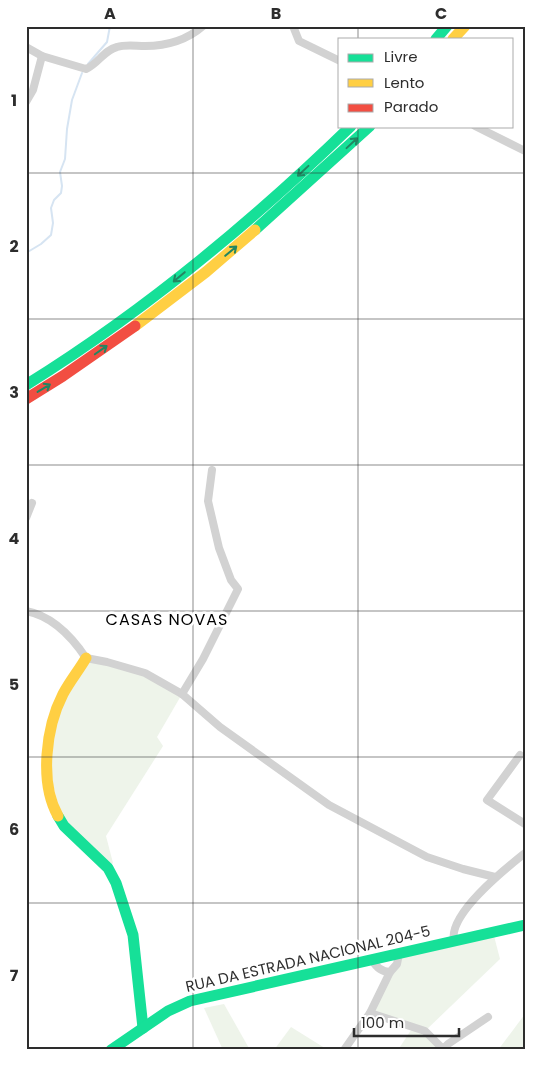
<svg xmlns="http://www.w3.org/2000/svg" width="551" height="1076" font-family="Poppins,sans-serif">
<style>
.green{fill:#eef4ea}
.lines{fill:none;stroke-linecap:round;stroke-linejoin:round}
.stream{stroke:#d6e4f2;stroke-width:2}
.street{stroke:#d2d2d2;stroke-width:8}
.fast{stroke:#16e098;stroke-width:11}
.slow{stroke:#ffcf43;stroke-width:11}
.jam{stroke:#f24e42;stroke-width:11}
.oneway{stroke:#228662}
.grid{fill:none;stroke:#2d2d2d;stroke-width:1;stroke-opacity:0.55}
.labels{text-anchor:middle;stroke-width:5;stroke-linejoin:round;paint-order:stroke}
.street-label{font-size:15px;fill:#2d2d2d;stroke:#fff}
.neighbourhood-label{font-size:16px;letter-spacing:1px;fill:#000;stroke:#fff}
.neatline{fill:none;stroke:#2d2d2d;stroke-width:2}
.grid-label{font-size:16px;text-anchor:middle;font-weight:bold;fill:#2d2d2d}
</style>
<rect width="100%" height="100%" fill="#fff"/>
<!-- green -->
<g class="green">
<polygon points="86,658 135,670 182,694 157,737 163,746 106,836 113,863 108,868 64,826 47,762 63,694"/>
<polygon points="493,932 500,959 425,1031 444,1050 398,1050 413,1027 370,1013 399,954"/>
<polygon points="224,1004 250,1050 223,1050 204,1008"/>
<polygon points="525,1014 525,1050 498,1050"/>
<polygon points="291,1027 328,1050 274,1050"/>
</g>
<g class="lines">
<!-- stream -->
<g class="stream">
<polyline points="88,64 107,42 110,26"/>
<polyline points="26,253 41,244 51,235 53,223 51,208 54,200 61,193 62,186 60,172 65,159 67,129 72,100 82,73"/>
</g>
<!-- street -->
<g class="street">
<polyline points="293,26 299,41 340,61"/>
<path d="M26,47L42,56L86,69C98,64 104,50 117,47C126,44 136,46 145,46C167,46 187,40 203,26"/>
<polyline points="26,102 33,90 42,56"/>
<polyline points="475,126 525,151"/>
<polyline points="26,518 32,503"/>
<path d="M26,611C53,616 72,637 86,658L107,662L145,673L182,694L203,659L238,589L231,580L219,548L208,501L212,470"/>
<polyline points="182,694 220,727 329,805 427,857 463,869 495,877"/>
<polyline points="520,755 487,800 525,824"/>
<path d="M454,941C448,914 505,869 525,853"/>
<path d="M372,960C376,967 382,972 390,972L397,964L399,954"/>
<polyline points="370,1013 425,1031 444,1050"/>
<polyline points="443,1049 448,1044 488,1017"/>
<polyline points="344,1050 370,1013 390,972"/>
</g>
<!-- fast -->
<g class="fast">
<polyline points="436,39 447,26"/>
<polyline points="255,230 370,126"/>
<path d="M26,385C145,311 251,223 351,126"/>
<polyline points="58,816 64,826 108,868 116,883 133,935 143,1028"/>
<polyline points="111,1050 168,1011 190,1001 525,925"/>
</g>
<!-- slow -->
<g class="slow">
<polyline points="453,39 465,26"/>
<polyline points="135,326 206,272 255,230"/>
<path d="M58,816C39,782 46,727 63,694C70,681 79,670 86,658"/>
</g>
<!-- jam -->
<polyline class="jam" points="26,399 63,376 135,326"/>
</g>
<!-- one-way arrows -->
<defs><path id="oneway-shaft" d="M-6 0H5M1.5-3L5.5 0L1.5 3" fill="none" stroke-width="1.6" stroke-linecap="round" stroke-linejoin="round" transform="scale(1.25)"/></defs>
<g class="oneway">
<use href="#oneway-shaft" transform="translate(352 143) rotate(-43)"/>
<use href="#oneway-shaft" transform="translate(303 171) rotate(137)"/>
<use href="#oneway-shaft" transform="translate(231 251) rotate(-40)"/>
<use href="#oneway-shaft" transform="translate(179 277) rotate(140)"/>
<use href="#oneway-shaft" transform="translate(101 350) rotate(-35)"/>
<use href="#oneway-shaft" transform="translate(44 388) rotate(-31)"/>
</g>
<!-- grid -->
<path class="grid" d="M193,26V1050M358,26V39M358,126V1050M26,173H525M26,319H525M26,465H525M26,611H525M26,757H525M26,903H525"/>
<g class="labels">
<!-- street labels -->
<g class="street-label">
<text transform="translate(308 959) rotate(-13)" y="5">RUA DA ESTRADA NACIONAL 204-5</text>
</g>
<!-- neighbourhood labels -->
<g class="neighbourhood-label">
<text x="167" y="625">CASAS NOVAS</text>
</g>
</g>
<!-- border -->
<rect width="551" height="1076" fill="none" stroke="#ffffff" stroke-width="55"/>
<!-- legend -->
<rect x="338" y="38" width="175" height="90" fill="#ffffff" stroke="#ababab"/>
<rect x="348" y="54" width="25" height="8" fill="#16e098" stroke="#ababab"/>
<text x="384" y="62" font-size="15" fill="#2d2d2d">Livre</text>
<rect x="348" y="79" width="25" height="8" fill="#ffcf43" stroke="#ababab"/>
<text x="384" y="88" font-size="15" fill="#2d2d2d">Lento</text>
<rect x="348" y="104" width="25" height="8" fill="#f24e42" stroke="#ababab"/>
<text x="384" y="112" font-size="15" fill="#2d2d2d">Parado</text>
<!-- scale -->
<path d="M354 1028v8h105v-8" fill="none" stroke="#2d2d2d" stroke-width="2.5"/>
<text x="361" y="1028" font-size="15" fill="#2d2d2d" stroke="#ffffff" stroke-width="4" paint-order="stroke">100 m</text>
<rect x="28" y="28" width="496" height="1020" class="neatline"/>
<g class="grid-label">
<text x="110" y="19">A</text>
<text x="276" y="19">B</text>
<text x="441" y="19">C</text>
<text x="14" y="106">1</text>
<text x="14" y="252">2</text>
<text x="14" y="398">3</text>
<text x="14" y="544">4</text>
<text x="14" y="690">5</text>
<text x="14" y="835">6</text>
<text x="14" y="981">7</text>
</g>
</svg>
